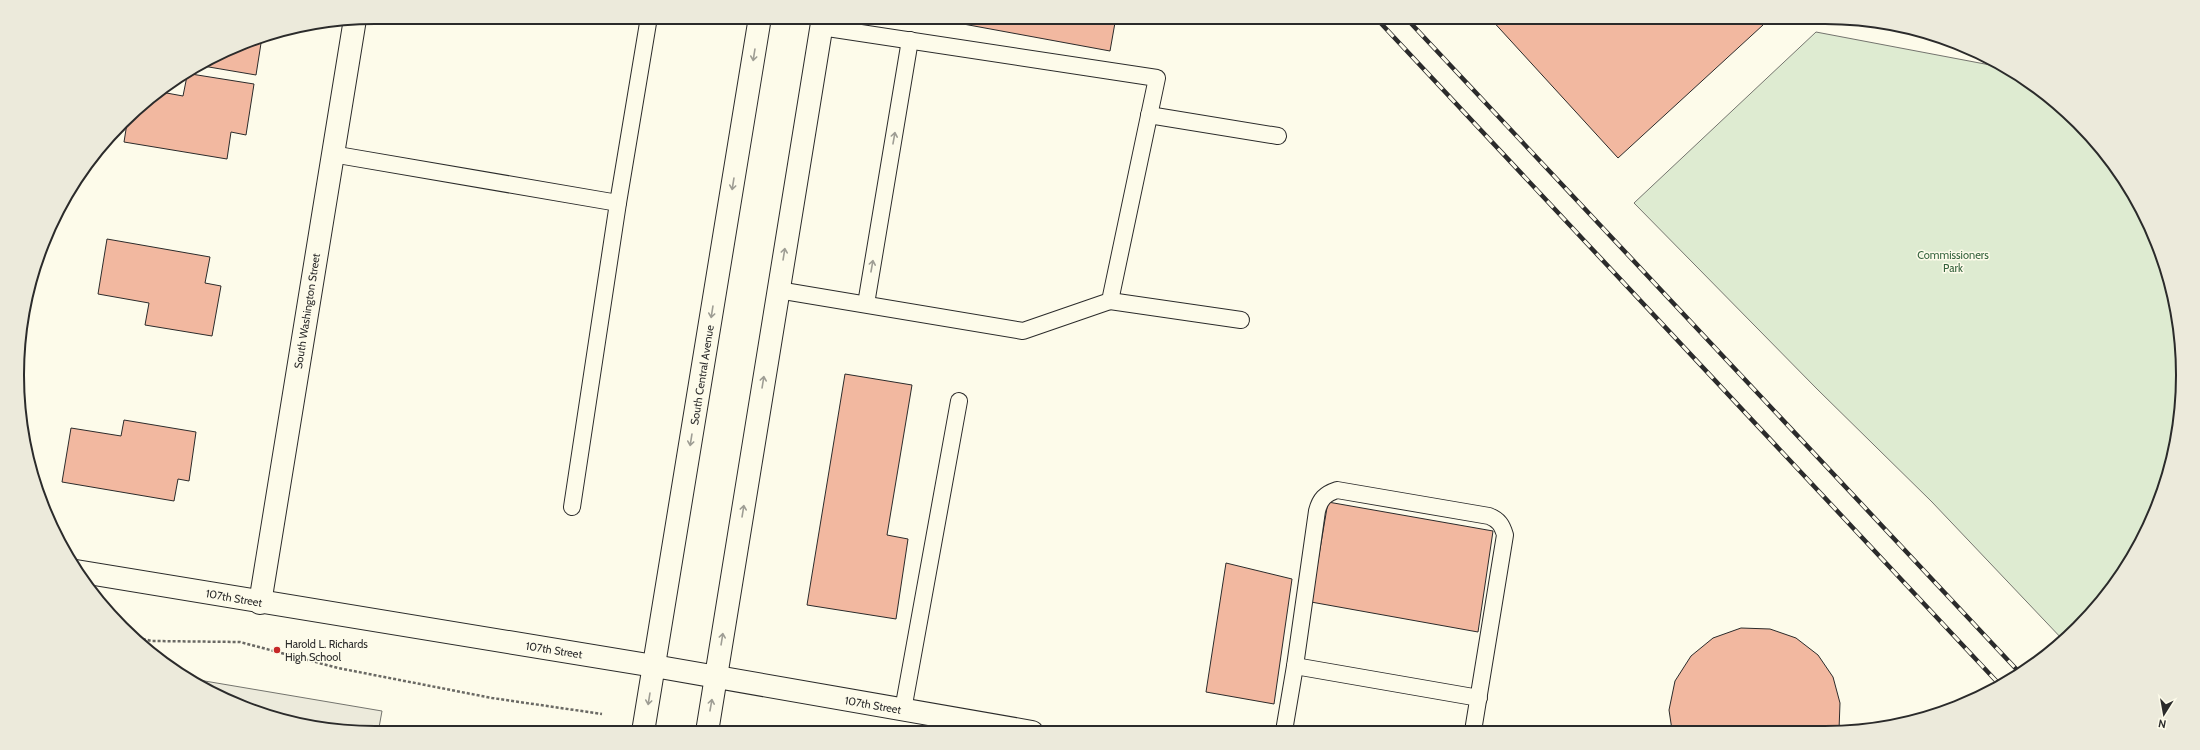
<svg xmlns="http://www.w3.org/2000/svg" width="2200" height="750" font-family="Cabin,sans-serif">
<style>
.green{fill:#deebd1;stroke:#74746e}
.parking{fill:#eceadb;stroke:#74746e}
.building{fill:#f2b8a0;stroke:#2b2b2b}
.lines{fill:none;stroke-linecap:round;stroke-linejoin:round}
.service-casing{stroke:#2b2b2b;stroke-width:18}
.minor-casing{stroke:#2b2b2b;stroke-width:24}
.tertiary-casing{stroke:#2b2b2b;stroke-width:24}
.path{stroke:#6a6964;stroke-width:2.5;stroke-dasharray:3 2;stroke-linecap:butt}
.service{stroke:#fdfbea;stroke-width:16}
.minor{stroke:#fdfbea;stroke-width:22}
.tertiary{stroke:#fdfbea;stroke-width:22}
.rail-casing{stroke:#2b2b2b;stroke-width:4.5}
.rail{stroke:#fdfbea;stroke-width:3;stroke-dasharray:9;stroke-linecap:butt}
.oneway{stroke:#9e9d94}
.poi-dot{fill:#c62828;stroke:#fdfbea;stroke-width:1.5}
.labels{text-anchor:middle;stroke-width:3;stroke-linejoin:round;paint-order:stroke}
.park-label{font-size:11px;fill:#34623c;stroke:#fdfbea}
.street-label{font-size:11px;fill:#2b2b2b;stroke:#fdfbea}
.poi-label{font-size:11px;fill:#2b2b2b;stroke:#fdfbea;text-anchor:start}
.rim{fill:none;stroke:#2b2b2b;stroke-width:2}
</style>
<rect width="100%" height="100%" fill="#fdfbea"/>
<!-- green -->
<polygon class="green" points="1816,32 2006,68 2043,91 2094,139 2135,196 2164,260 2180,328 2182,398 2171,467 2135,554 2064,641 1932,502 1817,389 1634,203"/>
<!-- parking -->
<polygon class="parking" points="187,678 382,711 378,733 283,721"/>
<!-- building -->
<g class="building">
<polygon points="937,17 1116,17 1110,51 936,19"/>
<polygon points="1489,17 1756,17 1763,25 1618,158"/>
<polygon points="262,37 256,75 203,66 238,44"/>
<polygon points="191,74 254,84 246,135 231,132 227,159 124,142 128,117 139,106 161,92 183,96 187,76"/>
<polygon points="107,239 210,257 205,283 221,286 212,336 145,325 149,303 98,294"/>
<polygon points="845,374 912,385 887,535 908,539 896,619 807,605"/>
<polygon points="124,420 196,432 189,481 178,479 174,501 62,482 71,428 121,436"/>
<polygon points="1328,502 1493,531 1478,632 1311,602"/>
<polygon points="1226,563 1292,579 1274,704 1206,692"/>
<polygon points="1741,628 1770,629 1796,638 1818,655 1833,677 1840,703 1839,730 1672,730 1669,710 1675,681 1691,656 1713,638"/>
</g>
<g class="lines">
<defs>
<g id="service">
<polyline points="1149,115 1278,136"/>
<polyline points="332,154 618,203 649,17"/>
<polyline points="778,290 1023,331 1110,301 1157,78 821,27"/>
<polyline points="1110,301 1241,320"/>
<polyline points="866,304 910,40"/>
<polyline points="572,507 618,203"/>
<polyline points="1295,666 1479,698"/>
<polyline points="903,710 959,401"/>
<path d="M1284,731L1295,666L1317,511C1320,499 1325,494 1337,490L1489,516C1499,520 1502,525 1505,535L1473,731"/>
</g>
<g id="minor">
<polyline points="76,571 654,666 1032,732"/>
<polyline points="260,603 355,19"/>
</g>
<g id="tertiary">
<polyline points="643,732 760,17"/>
<polyline points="707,732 823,17"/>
</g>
</defs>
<!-- service casing -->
<use href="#service" class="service-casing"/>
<!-- minor casing -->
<use href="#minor" class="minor-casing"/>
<!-- tertiary casing -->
<use href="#tertiary" class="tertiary-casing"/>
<!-- path -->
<polyline class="path" points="133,637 152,641 240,642 338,668 492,698 602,714"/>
<!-- service -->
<use href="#service" class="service"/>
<!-- minor -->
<use href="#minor" class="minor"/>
<!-- tertiary -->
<use href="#tertiary" class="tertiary"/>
<defs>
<g id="rail">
<polyline points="1375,17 2000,685"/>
<polyline points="1405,17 2019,672"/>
</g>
</defs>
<!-- rail casing -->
<use href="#rail" class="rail-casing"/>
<!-- rail -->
<use href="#rail" class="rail"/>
</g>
<!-- one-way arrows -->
<defs><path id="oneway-shaft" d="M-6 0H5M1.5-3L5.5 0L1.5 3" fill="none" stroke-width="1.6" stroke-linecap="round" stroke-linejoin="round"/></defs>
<g class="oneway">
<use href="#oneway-shaft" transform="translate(754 55) rotate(99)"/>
<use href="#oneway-shaft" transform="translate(894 138) rotate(-80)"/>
<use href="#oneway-shaft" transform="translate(733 184) rotate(99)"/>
<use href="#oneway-shaft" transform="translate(784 254) rotate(-81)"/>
<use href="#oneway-shaft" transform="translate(872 266) rotate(-80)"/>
<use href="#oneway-shaft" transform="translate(712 312) rotate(99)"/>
<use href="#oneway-shaft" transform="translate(763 382) rotate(-81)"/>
<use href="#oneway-shaft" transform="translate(691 440) rotate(99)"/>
<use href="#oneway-shaft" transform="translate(743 511) rotate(-81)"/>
<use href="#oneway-shaft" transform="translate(722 639) rotate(-81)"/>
<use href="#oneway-shaft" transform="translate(649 699) rotate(99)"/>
<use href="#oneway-shaft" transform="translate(711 705) rotate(-80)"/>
</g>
<!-- markers -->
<circle class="poi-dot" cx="277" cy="650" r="4"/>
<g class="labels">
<!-- park labels -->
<g class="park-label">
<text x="1953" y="259">Commissioners<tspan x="1953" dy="13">Park</tspan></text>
</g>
<!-- street labels -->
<g class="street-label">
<text transform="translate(307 311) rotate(-81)" y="4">South Washington Street</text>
<text transform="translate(702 375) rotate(-81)" y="4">South Central Avenue</text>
<text transform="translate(234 598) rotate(10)" y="4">107th Street</text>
<text transform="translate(554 650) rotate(9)" y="4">107th Street</text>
<text transform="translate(873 705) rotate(10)" y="4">107th Street</text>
</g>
<!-- poi labels -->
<g class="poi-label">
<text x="285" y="648">Harold L. Richards<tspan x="285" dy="13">High School</tspan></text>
</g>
</g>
<!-- crop -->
<path d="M0 0H2200V750H0ZM375 24H1825A351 351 0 0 1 2176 375V375A351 351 0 0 1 1825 726H375A351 351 0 0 1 24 375V375A351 351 0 0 1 375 24Z" fill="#eceadb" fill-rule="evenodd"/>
<path class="rim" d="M375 24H1825A351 351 0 0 1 2176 375V375A351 351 0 0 1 1825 726H375A351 351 0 0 1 24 375V375A351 351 0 0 1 375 24Z"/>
<!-- north arrow -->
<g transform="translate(2164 714) rotate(191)" stroke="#fdfbea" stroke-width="3" paint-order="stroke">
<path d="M0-3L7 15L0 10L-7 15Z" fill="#2b2b2b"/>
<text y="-6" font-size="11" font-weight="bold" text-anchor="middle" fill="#2b2b2b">N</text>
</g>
</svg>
